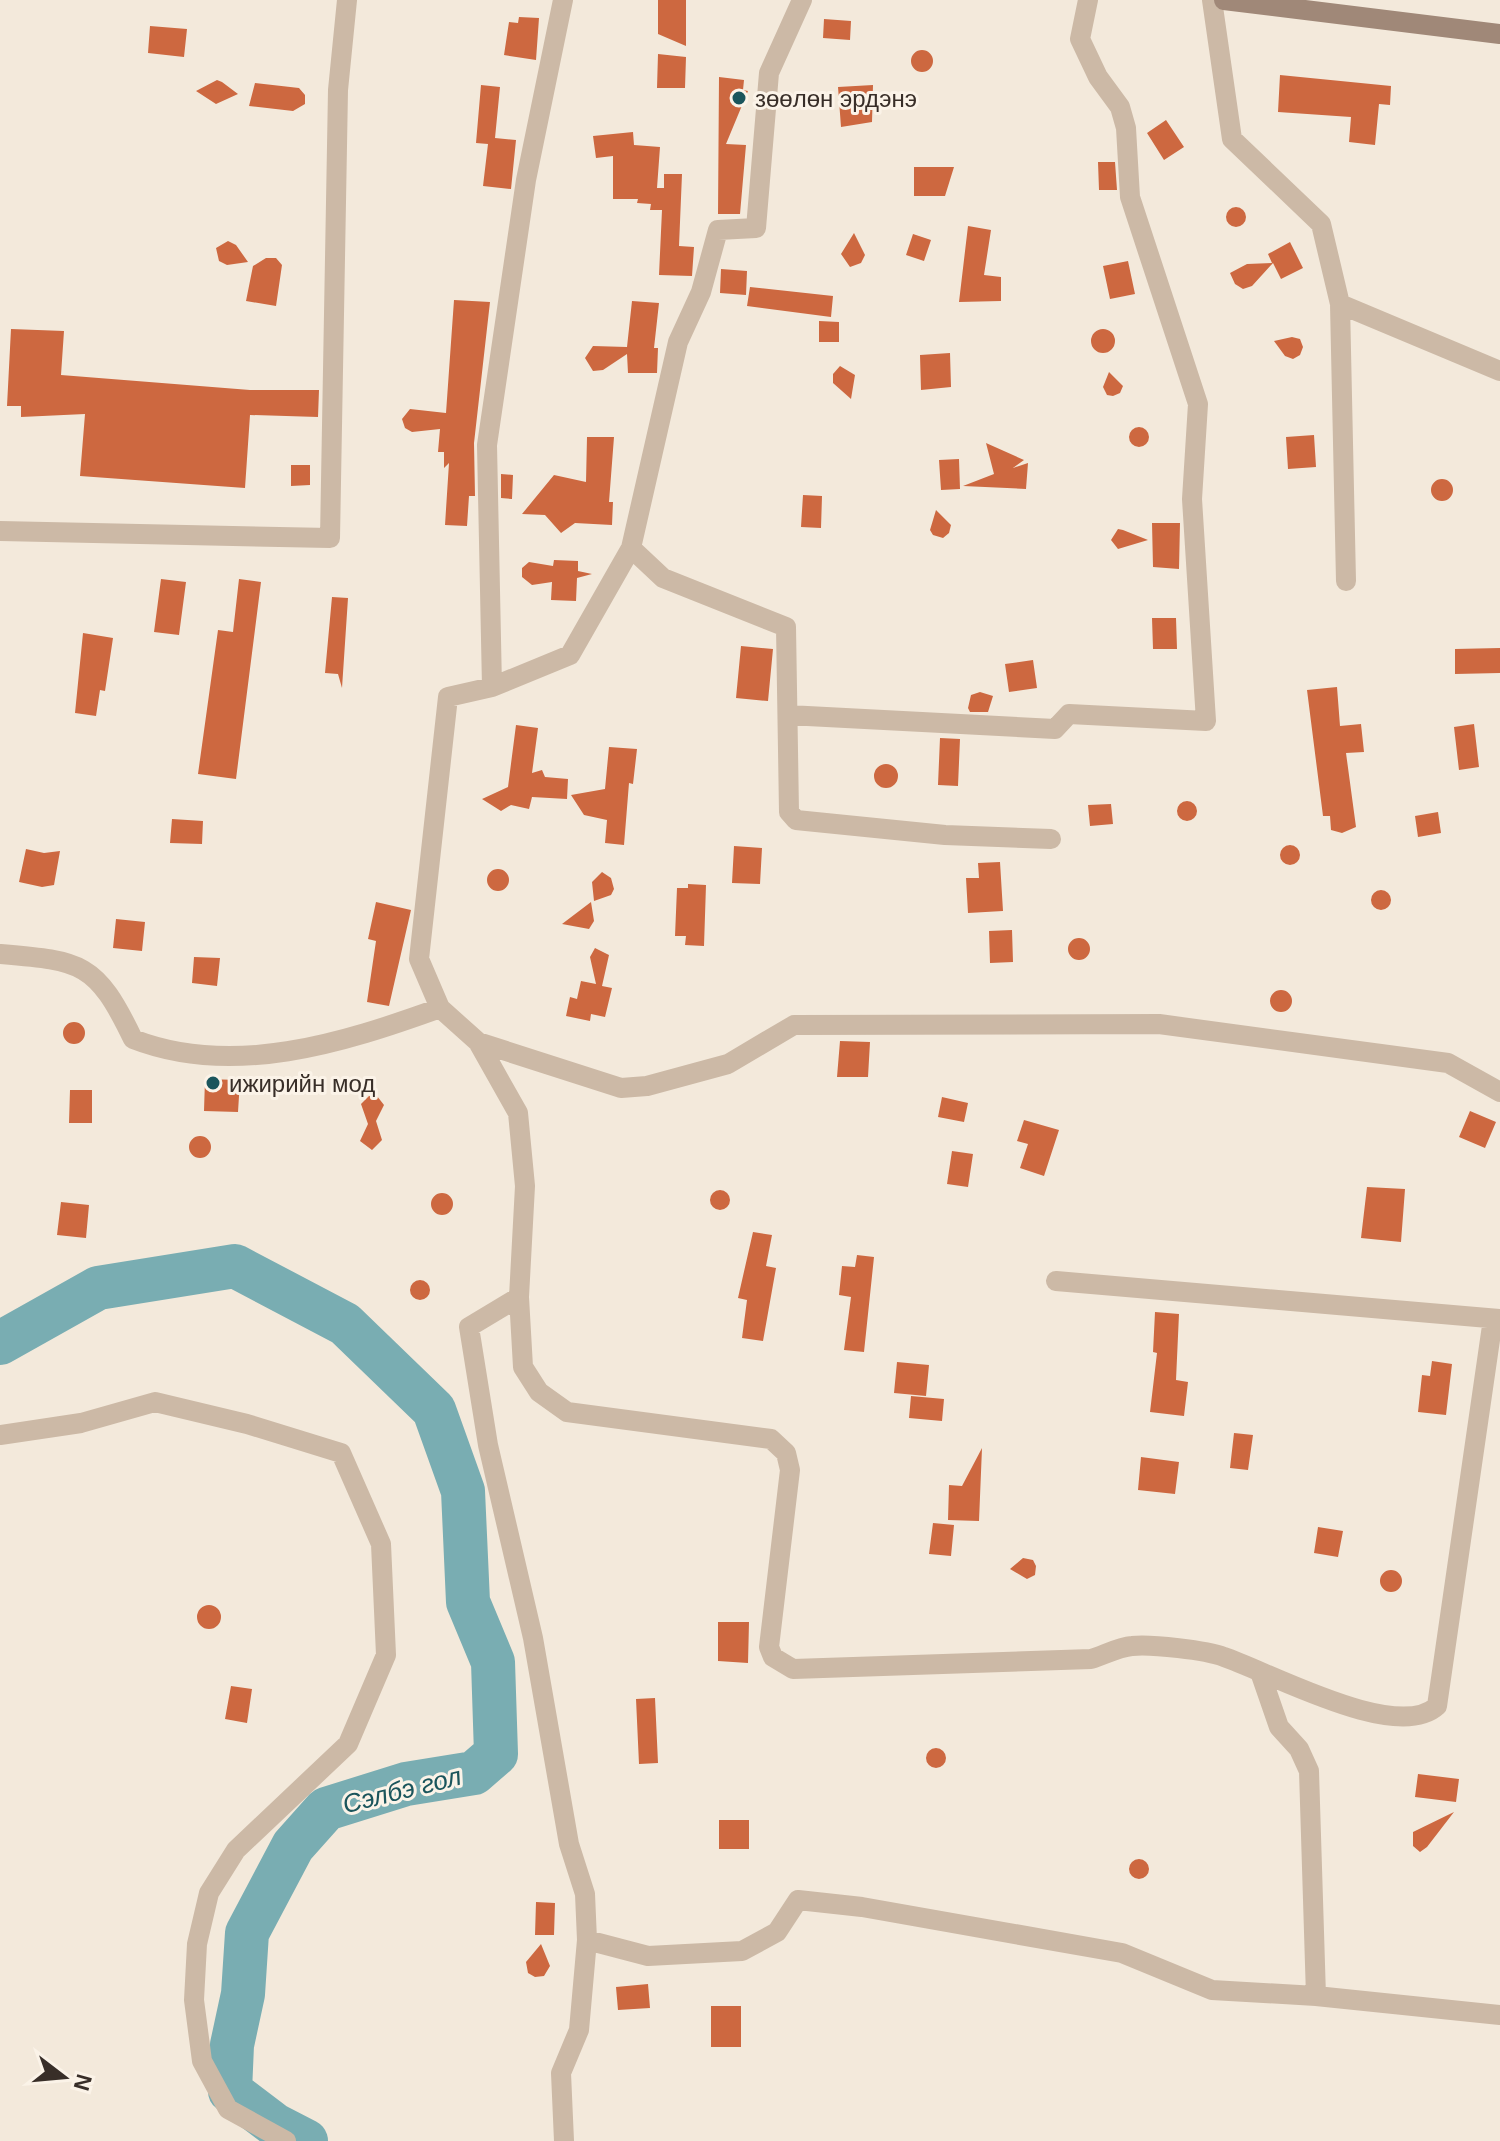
<svg xmlns="http://www.w3.org/2000/svg" width="1500" height="2141" viewBox="0 0 1500 2141" font-family="Arial,sans-serif">
<style>
.lines{fill:none;stroke-linecap:round;stroke-linejoin:round}
.river{stroke:#79adb2;stroke-width:44}
.building{fill:#cd6840}
.minor{stroke:#ccb9a6;stroke-width:20}
.secondary{stroke:#a08878;stroke-width:20}
.poi-dot{fill:#1b555c;stroke:#fbf3e8;stroke-width:3}
.labels{text-anchor:middle;dominant-baseline:central;stroke-width:6;stroke-linejoin:round;paint-order:stroke}
.poi-label{font-size:24px;fill:#382e28;stroke:#fbf3e8;text-anchor:start}
.water-label{font-size:26px;font-style:italic;fill:#1b555c;stroke:#fbf3e8}
</style>
<rect width="100%" height="100%" fill="#f3e9db"/>
<g class="lines">
<path class="river" d="M0 1343 98 1288 235 1266 345 1324 434 1410 463 1491 468 1602 493 1662 496 1754 474 1773 406 1784 326 1809 293 1846 247 1933 243 1994 232 2045 230 2091 275 2125 306 2141"/>
</g>
<path class="building" d="M658 0H686V46L658 34Z
M519 17 539 18 536 60 504 55 509 22 518 23Z
M824 19 851 21 850 40 823 38Z
M150 26 187 29 184 57 148 53Z
M911 61a11 11 0 1 1 22 0a11 11 0 1 1-22 0Z
M658 54 686 57 685 88H657Z
M1280 75 1391 86 1390 105 1379 104 1375 145 1349 142 1351 117 1278 112Z
M719 77 744 80 743 90 748 91 726 144 746 145 740 214H718Z
M217 80 222 82 238 94 216 104 196 91Z
M255 83 299 88 305 95V104L293 111 249 106Z
M481 85 500 87 495 138 516 140 511 189 483 186 488 144 476 143Z
M873 85 872 122 841 127 838 87Z
M1166 120 1184 147 1164 160 1147 133Z
M633 132 634 145 660 147 657 188H664V174H682L679 246 694 247 692 276 659 275 662 210H650L651 204 637 203 638 199H613V156L596 158 593 136Z
M1098 162H1115L1117 190H1099Z
M914 167H954L945 196H914Z
M1226 217a10 10 0 1 1 20 0a10 10 0 1 1-20 0Z
M968 226 991 230 984 275 1001 277V301L959 302Z
M854 233 865 255 861 263 850 267 841 254Z
M913 234 931 240 924 261 906 255Z
M228 241 236 245 248 262 227 265 219 261 216 248Z
M1290 242 1303 268 1281 279 1273 263 1252 286 1243 289 1235 284 1230 273 1247 264 1272 263 1268 254Z
M266 258H276L282 265 276 306 246 301 253 266Z
M1128 261 1135 294 1110 299 1103 266Z
M721 269 747 271 746 295 720 293Z
M750 287 833 296 831 317 747 306Z
M454 300 490 302 474 443 475 496H469L467 526 445 525 449 463 444 468V452H438L440 429 412 432 405 428 402 419 410 409 446 413Z
M632 301 659 303 654 348H658L657 373H628L627 354 603 370 593 371 585 358 593 346 627 347Z
M819 321 839 322V342H819Z
M11 329 64 331 61 375 250 390H319L318 417 250 415 245 488 80 476 85 414 21 417V406H7Z
M1091 341a12 12 0 1 1 24 0a12 12 0 1 1-24 0Z
M1292 337 1300 339 1303 347 1300 355 1293 359 1285 356 1274 341Z
M950 353 951 387 921 390 920 355Z
M840 366 855 375 851 399 833 383V374Z
M1109 372 1123 386 1120 393 1113 396 1107 395 1103 387Z
M1129 437a10 10 0 1 1 20 0a10 10 0 1 1-20 0Z
M1314 435 1316 467 1288 469 1286 437Z
M587 437H614L609 502H613L612 525 575 523 561 533 545 515 522 514 554 475 586 482Z
M986 443 1024 460 1013 468 1028 463 1026 489 963 486 994 474Z
M959 459 960 489 941 490 939 460Z
M291 465H310V485L291 486Z
M501 474 513 475 512 499 501 498Z
M1431 490a11 11 0 1 1 22 0a11 11 0 1 1-22 0Z
M803 495 822 496 821 528 801 527Z
M936 510 951 525 949 533 943 538 933 535 930 530Z
M1152 523H1180L1179 569 1153 567Z
M1118 529 1123 530 1148 540 1118 549 1111 540Z
M554 560 578 561V571L592 574 577 578 576 601 551 600 552 582 532 585 522 577V568L529 562 553 566Z
M161 579 186 582 179 635 154 632Z
M239 579 261 582 236 779 198 774 218 630 233 632Z
M332 597 348 598 342 688 338 674 325 673Z
M1152 618H1176L1177 649H1153Z
M83 633 113 638 105 691 100 690 96 716 75 713Z
M741 646 773 649 768 701 736 698Z
M1500 648V673L1455 674V649Z
M1033 660 1037 688 1009 692 1005 664Z
M1337 687 1340 726 1361 724 1364 752 1346 753 1356 827 1342 833 1331 830 1330 816H1323L1307 690Z
M980 692 993 696 988 712H970L968 708 971 695Z
M1474 724 1479 767 1459 770 1454 727Z
M516 725 538 728 532 773 542 770 545 777 568 779 567 799 532 797 529 809 511 805 501 811 482 799 508 787Z
M940 738 960 739 958 786 938 785Z
M609 747 637 749 633 784 629 783 624 845 605 843 607 820 584 815 571 795 605 789Z
M874 776a12 12 0 1 1 24 0a12 12 0 1 1-24 0Z
M1177 811a10 10 0 1 1 20 0a10 10 0 1 1-20 0Z
M1111 804 1113 824 1090 826 1088 805Z
M1438 812 1441 833 1418 837 1415 816Z
M172 819 203 821 202 844 170 843Z
M1280 855a10 10 0 1 1 20 0a10 10 0 1 1-20 0Z
M734 846 762 848 760 884 732 883Z
M26 849 44 853 60 851 54 885 42 887 19 882Z
M1000 862 1003 911 968 913 966 878H979L978 863Z
M487 880a11 11 0 1 1 22 0a11 11 0 1 1-22 0Z
M602 872 611 878 614 889 611 895 594 901 592 882Z
M688 884 706 885 704 946 685 945 686 936H675L677 888H688Z
M1371 900a10 10 0 1 1 20 0a10 10 0 1 1-20 0Z
M376 902 411 910 389 1006 367 1002 376 941 368 939Z
M591 902 594 921 589 929 562 924Z
M116 919 145 922 142 951 113 948Z
M1012 930 1013 962 990 963 989 931Z
M1068 949a11 11 0 1 1 22 0a11 11 0 1 1-22 0Z
M595 948 609 955 602 986 612 988 605 1017 591 1014 590 1021 566 1016 570 997 577 999 581 981 596 984 590 957Z
M194 957 220 958 217 986 192 983Z
M1270 1001a11 11 0 1 1 22 0a11 11 0 1 1-22 0Z
M63 1033a11 11 0 1 1 22 0a11 11 0 1 1-22 0Z
M840 1041 870 1042 868 1077H837Z
M205 1079 240 1080 238 1112 204 1111Z
M70 1090H92V1123H69Z
M369 1096H377L384 1105 376 1121 382 1140 372 1150 360 1141 368 1124 361 1104Z
M942 1097 968 1103 964 1122 938 1117Z
M1470 1111 1496 1122 1485 1148 1459 1137Z
M1024 1120 1059 1130 1044 1176 1020 1168 1028 1144 1017 1141Z
M189 1147a11 11 0 1 1 22 0a11 11 0 1 1-22 0Z
M952 1151 973 1154 968 1187 947 1184Z
M1367 1187 1405 1189 1401 1242 1361 1238Z
M710 1200a10 10 0 1 1 20 0a10 10 0 1 1-20 0Z
M431 1204a11 11 0 1 1 22 0a11 11 0 1 1-22 0Z
M61 1202 89 1205 86 1238 57 1235Z
M753 1232 772 1235 766 1266 776 1268 763 1341 742 1338 747 1300 738 1298Z
M857 1255 874 1257 864 1352 844 1350 851 1297 839 1295 842 1266 855 1267Z
M410 1290a10 10 0 1 1 20 0a10 10 0 1 1-20 0Z
M1155 1312 1179 1314 1176 1380 1188 1382 1184 1416 1150 1412 1157 1353 1153 1352Z
M1432 1361 1452 1364 1446 1415 1418 1412 1422 1375 1430 1376Z
M897 1362 929 1365 926 1396 894 1393Z
M911 1396 944 1399 942 1421 909 1418Z
M1234 1433 1253 1435 1248 1470 1230 1468Z
M982 1448 979 1521 948 1520 949 1485 962 1486Z
M1141 1457 1179 1462 1175 1494 1138 1490Z
M933 1523 954 1525 951 1556 929 1554Z
M1318 1527 1343 1531 1338 1557 1314 1553Z
M1023 1558 1033 1560 1036 1566 1035 1575 1027 1579 1010 1569Z
M1380 1581a11 11 0 1 1 22 0a11 11 0 1 1-22 0Z
M197 1617a12 12 0 1 1 24 0a12 12 0 1 1-24 0Z
M718 1622H749L748 1663 718 1661Z
M231 1686 252 1689 247 1723 225 1719Z
M655 1698 658 1763 639 1764 636 1699Z
M926 1758a10 10 0 1 1 20 0a10 10 0 1 1-20 0Z
M1418 1774 1459 1779 1456 1802 1415 1797Z
M1454 1812 1427 1847 1420 1852 1413 1846V1832Z
M719 1820H749V1849H719Z
M1129 1869a10 10 0 1 1 20 0a10 10 0 1 1-20 0Z
M536 1902 555 1903 554 1935H535Z
M541 1944 550 1966 544 1976 535 1977 528 1973 526 1962Z
M648 1984 650 2008 618 2010 616 1987Z
M711 2006H741V2047H711Z"/>
<g class="lines">
<path class="minor" d="M1212 0 1232 139 1321 224 1340 304 1346 581
M1340 304 1500 371
M0 531 330 538 338 90 347 0
M631 548 663 578 786 627 789 812 796 820 945 835 1051 839
M492 687 487 445 526 180 563 0
M788 715 1055 729 1069 714 1206 721 1192 499 1198 404 1130 197 1126 128 1120 107 1098 77 1080 39 1088 0
M0 954C82 961 96 962 133 1039 233 1078 343 1043 440 1008L419 959 448 697 492 687 570 655 631 548 678 342 701 292 718 230 756 228 769 73 802 0
M440 1008 478 1042 518 1113 525 1186 519 1297 523 1367 539 1392 567 1412 771 1439 786 1453 790 1470 769 1647 773 1657 793 1669 1091 1659C1104 1655 1119 1647 1132 1646 1151 1644 1206 1650 1224 1657 1269 1672 1397 1743 1437 1706L1493 1319
M478 1042 621 1088 647 1086 728 1064 794 1025 1159 1024 1448 1063 1500 1092
M1056 1281 1500 1319
M519 1297 469 1327 488 1445 533 1638 569 1844 585 1894 587 1940 579 2030 561 2073 564 2141
M0 1435 81 1423 155 1402 247 1424 341 1453 381 1544 386 1655 348 1744 236 1850 209 1893 197 1944 194 2000 202 2061 228 2109 286 2141
M1261 1675 1279 1727 1299 1749 1309 1771 1316 1996
M587 1940 648 1956 742 1951 777 1932 798 1900 862 1907 1122 1953 1212 1990 1316 1996 1500 2015"/>
<path class="secondary" d="M1224 0 1500 34"/>
</g>
<g class="poi-dot">
<circle cx="739" cy="98" r="8"/>
<circle cx="213" cy="1083" r="8"/>
</g>
<g class="labels">
<g class="poi-label">
<text x="755" y="98">зөөлөн эрдэнэ</text>
<text x="229" y="1083">ижирийн мод</text>
</g>
<g class="water-label">
<text transform="translate(402 1790) rotate(-14)">Сэлбэ гол</text>
</g>
</g>
<g transform="translate(64 2077) rotate(106)" stroke="#fbf3e8" stroke-width="6" paint-order="stroke">
<path d="M0-6L14 30L0 20L-14 30Z" fill="#382e28"/>
<text y="-12" font-size="22" font-weight="bold" text-anchor="middle" fill="#382e28">N</text>
</g>
</svg>
